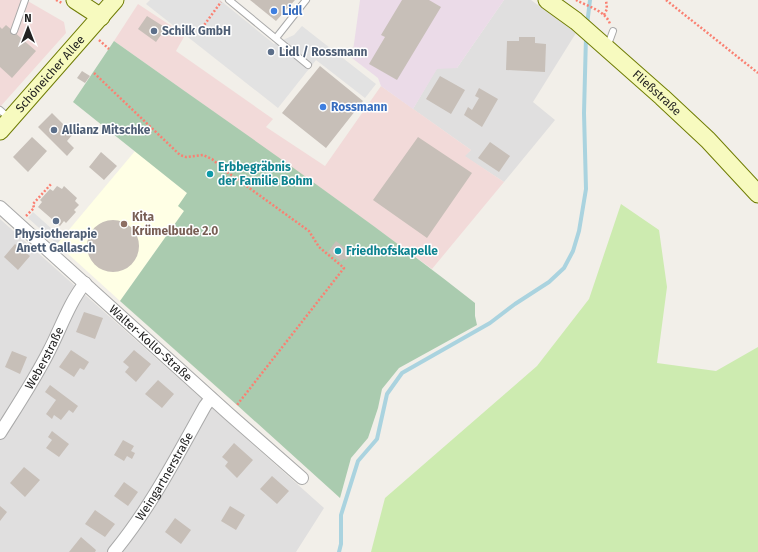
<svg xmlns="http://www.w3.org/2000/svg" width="758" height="552" viewBox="0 0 758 552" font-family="'Fira Sans',sans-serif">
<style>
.residential{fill:#e0dfdf}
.commercial{fill:#f2dad9}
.industrial{fill:#ebdbe8}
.education{fill:#ffffe5}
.grass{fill:#cdebb0}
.cemetery{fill:#aacbaf}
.parking{fill:#e2e2e2}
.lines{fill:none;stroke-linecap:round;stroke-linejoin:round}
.stream{stroke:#aad3df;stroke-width:4}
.building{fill:#c7bfb8}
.lane-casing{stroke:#a9a9a9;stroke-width:8}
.street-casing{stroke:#a9a9a9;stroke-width:14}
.secondary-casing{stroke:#707d05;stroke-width:19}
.path{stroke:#fa8072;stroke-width:2.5;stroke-dasharray:2 2;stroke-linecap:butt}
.lane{stroke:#fff;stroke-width:6}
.street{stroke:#fff;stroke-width:12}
.secondary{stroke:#f7fabf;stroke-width:17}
.shop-dot{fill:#3f7fe0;stroke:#fff;stroke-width:1.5}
.service-dot{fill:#5c6f8a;stroke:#fff;stroke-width:1.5}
.culture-dot{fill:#0f9aa8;stroke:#fff;stroke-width:1.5}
.education-dot{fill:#8d6e63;stroke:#fff;stroke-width:1.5}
.labels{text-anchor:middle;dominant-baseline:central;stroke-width:3;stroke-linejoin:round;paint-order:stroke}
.shop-label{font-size:12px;font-weight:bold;fill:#366cbe;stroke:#fff;text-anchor:start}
.service-label{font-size:12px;font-weight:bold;fill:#4e5e75;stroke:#fff;text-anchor:start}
.street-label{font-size:12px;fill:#222;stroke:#fff}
.culture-label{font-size:12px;font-weight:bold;fill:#0d838f;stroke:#fff;text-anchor:start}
.education-label{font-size:12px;font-weight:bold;fill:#785e54;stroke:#fff;text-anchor:start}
</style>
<rect width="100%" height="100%" fill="#f2efe9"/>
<path class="residential" d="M504 0H531L576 33 533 102 555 120 504 182 464 156 471 150 413 109 437 68H457Z
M0 219 324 508 296 552H0Z"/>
<path class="commercial" d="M0 0H26L64 22 66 33 0 107Z
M138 4 185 35 176 51 273 119 266 127 325 166 381 86 471 150 465 156 504 182 432 269 336 199 114 41Z"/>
<path class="industrial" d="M360 0H504L457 68 437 69 413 109 381 86 378 78 352 58Z"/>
<path class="education" d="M135 151 187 193 184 211 120 301 57 244Z"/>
<path class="grass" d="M621 204 659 230 667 287 657 363 716 371 758 347V552H371L385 498 537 366 589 299Z"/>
<path class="cemetery" d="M114 41C235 127 358 211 475 303V316L477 325 399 368 382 389 378 408 368 438 351 458 340 498 237 405 120 301 184 211 178 206 187 193 73 102Z"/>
<path class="parking" d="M150 0H220L274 44 294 35 302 26 376 84 365 98 316 60 278 108 146 4Z
M33 212 62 238 57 244 28 218Z"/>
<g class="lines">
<path class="stream" d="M587 25 590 0
M339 552 341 544V515L358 461 377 439 387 394 402 373 490 323 515 304 549 282 564 268 573 251 579 231 586 189 584 113 586 36"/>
</g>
<path class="building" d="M250 0H295L276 21Z
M402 0H429L441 7 397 80 369 64 385 37 381 35Z
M147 16 166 28 156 42 138 29Z
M6 25 36 51 12 78 0 67V27L2 29Z
M519 37H535V43L546 44 545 72 506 70 507 41H519Z
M320 66 363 101 326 148 282 113Z
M82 71 90 76 85 83 77 78Z
M440 76 465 90 451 114 426 99Z
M479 88 498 99 482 127 464 115 468 107 472 110 479 98 475 96Z
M52 113 73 134 67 141 74 148 67 156 38 127Z
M32 137 47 151 28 172 13 157Z
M418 137 472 173 427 238 373 200Z
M490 142 510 156 499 172 478 158Z
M101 152 117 166 104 180 89 167Z
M57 186 62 189 64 186 77 198 75 201 79 205 74 210 76 212 66 223 64 221 60 226 38 207 42 202 40 200 50 189 53 191Z
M87 246a26 26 0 1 1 52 0a26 26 0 1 1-52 0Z
M336 241 349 251 347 254 349 257 346 260 343 259 341 261 328 252Z
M15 244 30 256 18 270 4 257Z
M84 312 103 318 95 339 76 332Z
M71 350 89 362 84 370 80 368 74 377 59 367Z
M134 350 151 364 136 382 125 372 129 367 123 362Z
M12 351 27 357 20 374 5 367Z
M158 380 174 394 162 408 145 394Z
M50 385 78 406 73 413 69 410 61 420 54 415 52 419 46 414 56 400 45 392Z
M52 431 69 444 59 457 46 448 52 440 48 437Z
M123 440 134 446 131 451 135 453 132 459 127 456 124 461 114 455Z
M234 443 253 460 237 478 225 466 228 462 222 457Z
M24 467 40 480 25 497 10 483Z
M272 476 289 491 277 504 260 489Z
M124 482 138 492 128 506 114 496Z
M0 506 7 512 0 521Z
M230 506 245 515 236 530 221 521Z
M95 510 115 524 105 537 85 524Z
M175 518 191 530 181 544 165 532Z
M81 537 96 550 95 552H69Z"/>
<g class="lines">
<defs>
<path id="lane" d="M229 0 308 65
M14 31 25 0
M276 38 306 0
M606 46 609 42 613 31
M0 110 9 118"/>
<g id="street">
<path id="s1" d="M0 207 229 414 302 478"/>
<path id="s2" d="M0 433C17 406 35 379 49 351 61 328 69 303 85 283"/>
<path id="s3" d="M114 552C151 507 177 456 205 406L211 398"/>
</g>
<g id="secondary">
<path d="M75 0 101 17"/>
<path id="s4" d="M547 0 576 21 662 97 708 140 758 194"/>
<path id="s5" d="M0 131 115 0"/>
</g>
</defs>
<use href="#lane" class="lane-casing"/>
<use href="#street" class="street-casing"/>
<use href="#secondary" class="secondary-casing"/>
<path class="path" d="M56 0 62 3
M576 0C587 6 606 11 610 24
M666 0 758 73
M604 15 607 9 606 0
M202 28 221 2
M99 40 109 49
M94 73 180 155 186 157 203 155 212 159 227 172 309 231 319 247 344 268 237 405
M26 216 34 208 33 204 52 183"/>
<use href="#lane" class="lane"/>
<use href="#street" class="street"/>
<use href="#secondary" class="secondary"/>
</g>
<g class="shop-dot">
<circle cx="274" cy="11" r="4"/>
<circle cx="323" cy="107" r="4"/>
</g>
<g class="service-dot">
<circle cx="154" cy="31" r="4"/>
<circle cx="271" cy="52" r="4"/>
<circle cx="54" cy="130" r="4"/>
<circle cx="56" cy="221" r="4"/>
</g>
<g class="culture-dot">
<circle cx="210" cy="174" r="4"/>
<circle cx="338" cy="251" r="4"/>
</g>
<circle class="education-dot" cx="124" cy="224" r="4"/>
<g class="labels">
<g class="shop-label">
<text x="282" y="11">Lidl</text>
<text x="331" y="107">Rossmann</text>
</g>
<g class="service-label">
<text x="162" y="31">Schilk GmbH</text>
<text x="279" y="52">Lidl / Rossmann</text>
<text x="62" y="130">Allianz Mitschke</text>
<text x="56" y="234" text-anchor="middle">Physiotherapie<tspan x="56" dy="14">Anett Gallasch</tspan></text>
</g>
<g class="street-label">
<text stroke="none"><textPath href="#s5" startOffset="76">Schöneicher Allee</textPath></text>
<text stroke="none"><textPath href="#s4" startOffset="144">Fließstraße</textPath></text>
<text stroke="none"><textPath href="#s1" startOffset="203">Walter-Kollo-Straße</textPath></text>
<text stroke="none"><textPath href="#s2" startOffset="87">Weberstraße</textPath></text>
<text stroke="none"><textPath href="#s3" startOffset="91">Weingartnerstraße</textPath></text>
</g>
<g class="culture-label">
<text x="218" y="167">Erbbegräbnis<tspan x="218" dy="14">der Familie Bohm</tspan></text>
<text x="346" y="251">Friedhofskapelle</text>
</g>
<g class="education-label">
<text x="132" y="217">Kita<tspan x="132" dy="14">Krümelbude 2.0</tspan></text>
</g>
</g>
<g transform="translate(28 28)" stroke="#ffffff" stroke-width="3" paint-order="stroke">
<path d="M0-3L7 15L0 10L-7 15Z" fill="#222222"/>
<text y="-6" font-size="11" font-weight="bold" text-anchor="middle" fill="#222222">N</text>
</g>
</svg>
